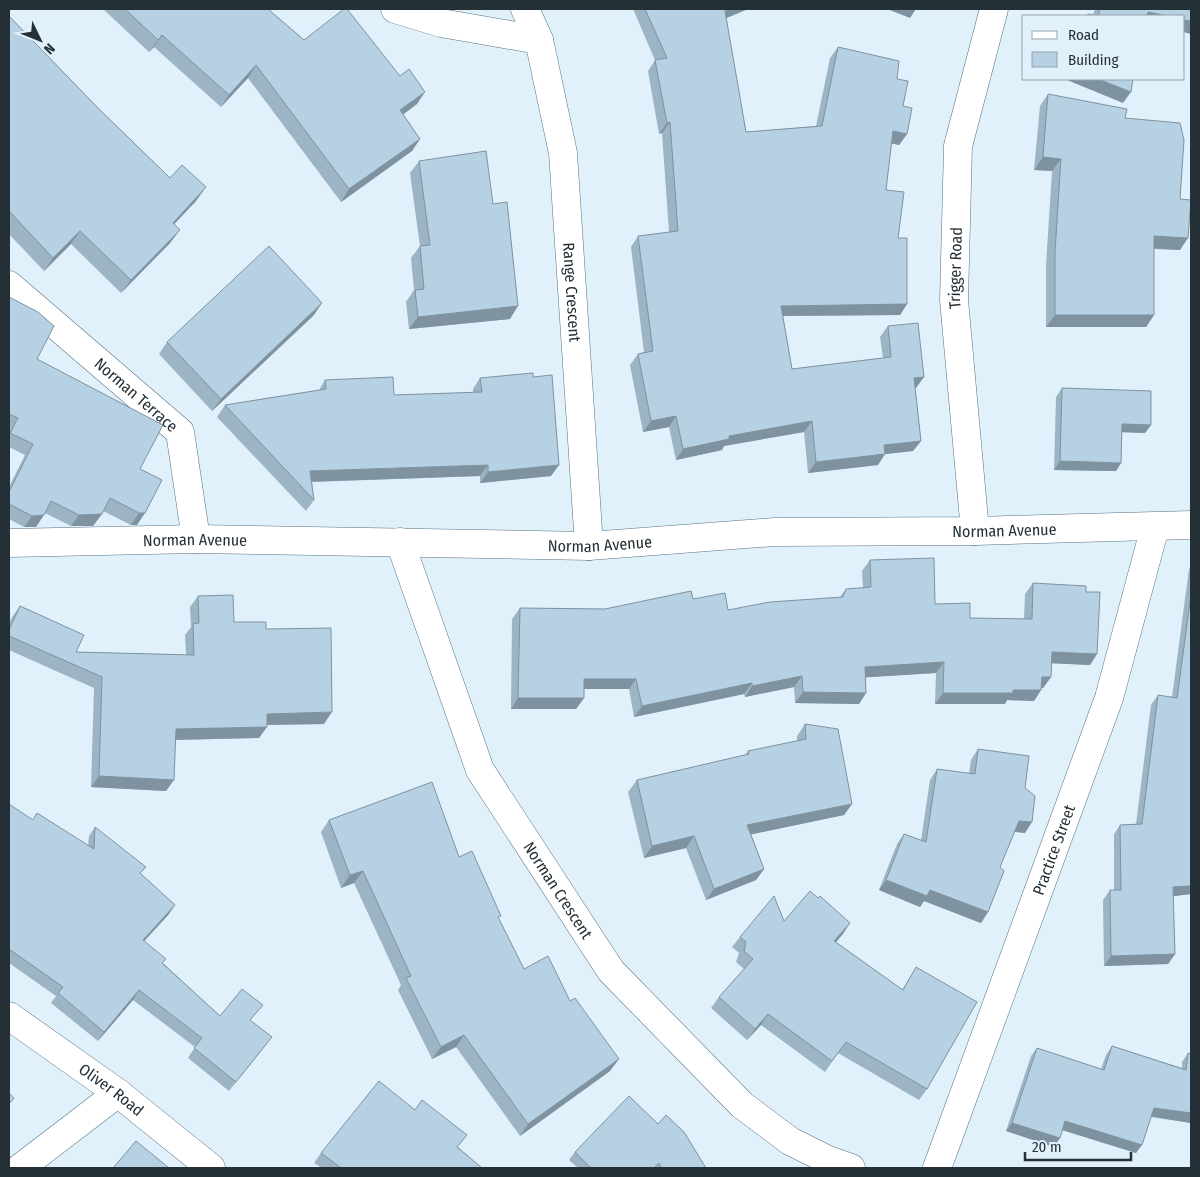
<svg xmlns="http://www.w3.org/2000/svg" width="1200" height="1177" viewBox="0 0 1200 1177" font-family="'Fira Sans Condensed',sans-serif">
<style>
.lines{fill:none;stroke-linecap:round;stroke-linejoin:round}
.minor-casing{stroke:#587181;stroke-width:29}
.minor{stroke:#fff;stroke-width:28}
.wall{fill:#9cb4c3}
.shaded-wall{fill:#7f929f}
.building{fill:#b5d1e3;stroke:#7f929f}
.labels{text-anchor:middle;dominant-baseline:central;stroke-width:4;stroke-linejoin:round;paint-order:stroke}
.street-label{font-size:16px;fill:#242f36;stroke:#e0f1fc}
</style>
<rect width="100%" height="100%" fill="#e0f1fc"/>
<g class="lines">
<defs>
<g id="minor">
<path d="M395 9 441 23 539 40"/>
<path id="s1" d="M525 9 539 40 563 153 589 546"/>
<path id="s2" d="M9 285 180 432 196 539"/>
<path id="s3" d="M975 531 954 300 958 146 994 9"/>
<path id="s4" d="M400 542 480 770 611 971 742 1105 790 1141 828 1160 851 1168"/>
<path id="s5" d="M9 543 196 539 589 546 775 532 975 531 1191 525"/>
<path id="s6" d="M9 1016 118 1093 211 1168"/>
<path d="M20 1168 118 1093"/>
<path id="s7" d="M937 1168 1109 698 1155 527"/>
</g>
</defs>
<use href="#minor" class="minor-casing"/>
<use href="#minor" class="minor"/>
</g>
<path class="wall" d="M103 9H268L304 40 417 104 403 114 420 139 412 151 341 202 248 78 221 107 154 47 149 52Z
M633 9H748L726 18 746 132 816 126 830 58 838 47 897 79 903 106 907 134 899 145 891 143 886 190 898 238 907 304 900 315 783 316 792 369 883 358 880 337 888 326 924 377 915 388 921 441 913 451 885 454 878 465 808 473 804 432 724 446 722 450 676 460 669 427 643 432 630 365 638 354 644 352 631 247 638 236 669 232 662 133 659 134 648 71 655 60Z
M1095 9H1191V34L1184 32V16H1086L1088 14 1093 15Z
M9 16 98 108 170 178 196 201 174 224 170 243 121 293 71 244 44 271 9 234Z
M1048 94 1125 118 1180 199V250L1154 249V315L1146 327H1046V265L1052 171 1034 170 1040 106Z
M419 161 493 204 510 319 409 329 406 302 414 290 411 258 420 246 410 173Z
M9 297 37 359 140 469 162 480 137 525H131L103 511 93 526H71L45 513 36 527H24L9 519V487L25 455 9 447V431L10 430 9 429Z
M314 315 212 411 159 354 167 342Z
M480 378 551 476 480 483V476L312 482 314 500 306 511 217 417 225 405 319 390 325 380 394 395 473 393V389Z
M1062 388 1151 425 1145 433 1122 432 1121 463 1116 471 1054 470 1056 397Z
M870 560 935 604 970 618 1024 619 1025 594 1033 583 1086 592 1097 654 1090 665 1052 663 1051 677 1043 688H1041V690L1034 701 1007 700 1005 704H935L936 673 866 677V693L859 704 795 703 794 687 745 697 744 694 634 717 629 689H584V698L576 709H511L512 619 520 608 605 609 693 599 728 610 840 597 846 589 863 588 862 571Z
M1191 566V894L1173 896 1175 954 1168 964 1104 966 1103 900 1110 890H1114V834L1120 825 1136 824 1151 705 1158 695 1172 697 1189 569Z
M198 596 234 622 266 629 324 724 267 725 259 738 176 740 166 791 91 787 94 688 9 650V624L12 617 20 606 76 652 186 655 185 635 191 627 190 607Z
M805 724 852 804 844 815 751 834 764 869 756 880 706 900 686 848 644 858 628 792 637 780 745 755 748 751 797 741V736Z
M978 749 1025 788V833L1014 832 1000 867 988 912 981 923 924 901 920 907 879 890 897 844 904 834 921 840 930 780 937 769 969 774 971 760Z
M9 804 33 820 88 846 89 836 95 827 141 873 169 914 144 941 163 963 220 1016 251 1021 265 1046 229 1091 188 1058 195 1047 133 1000 98 1041 51 1003 56 996 9 963Z
M329 820 459 857 499 919 524 969 570 1001 610 1071 520 1136 456 1047 432 1059 398 990 401 985 354 883 341 888 321 832Z
M784 921 843 934 836 942 902 990 916 967 927 1089 919 1100 838 1053 825 1072 761 1025 747 1040 711 1008 719 997 744 969 736 962 739 953 732 947 740 937Z
M1112 1046 1182 1068V1062L1188 1053 1191 1123 1151 1117 1136 1153 1062 1130 1054 1147 1006 1131 1031 1056 1037 1048 1101 1069 1106 1055Z
M658 1124 706 1168H578L569 1160 575 1152Z
M458 1147 482 1168H322L314 1163 321 1153Z"/>
<path class="shaded-wall" d="M730 9H748L717 22 725 11Z
M887 9H916L910 18Z
M1148 12 1168 16H1145Z
M1184 20 1191 21V34L1184 32Z
M162 35 154 47 149 52 158 40Z
M256 65 248 78 221 107 229 95Z
M1068 79H1098L1131 92 1123 103 1067 80Z
M425 92 417 104 392 123 400 110Z
M670 122 662 133 659 134 667 123Z
M893 131 907 134 899 145 885 142Z
M420 139 412 151 341 202 349 189Z
M1043 157 1061 159 1052 171 1034 170Z
M206 187 196 201 163 236 173 223Z
M180 230 170 243 121 293 131 280Z
M80 231 71 244 44 271 53 258Z
M1154 236 1188 238 1180 250 1146 248Z
M322 303 314 315 212 411 221 399Z
M907 304 900 315 774 316 781 306Z
M518 306 510 319 409 329 418 317Z
M1055 315H1154L1146 327H1046Z
M924 377 916 388 907 389 914 378Z
M676 416 669 427 643 432 651 421Z
M812 421 804 432 724 446 722 450 676 460 683 449 729 436Z
M1122 424 1151 425 1145 433 1117 432Z
M921 441 913 451 877 455 884 445Z
M885 454 878 465 808 473 816 462Z
M1060 461 1121 463 1116 471 1054 470Z
M488 465 480 476 302 482 310 471Z
M559 465 551 476 480 483 488 472Z
M139 513H145L137 525H131Z
M102 514 93 526H71L79 515Z
M44 515 36 527H24L32 516Z
M1052 652 1097 654 1090 665 1045 663Z
M944 662 936 673 857 678 865 667Z
M802 676 794 687 745 697 752 686Z
M1042 677H1051L1043 688H1034Z
M584 679H636L629 689H577Z
M752 683 744 694 634 717 642 706Z
M1013 690H1041L1034 701 1007 700 1005 704H935L943 693Z
M803 692 866 693 859 704 795 703Z
M518 698H584L576 709H511Z
M332 712 324 724 259 725 267 714Z
M267 727 259 738 169 740 176 729Z
M99 776 174 780 166 791 91 787Z
M852 804 844 815 739 837 747 825Z
M1019 821 1032 822 1025 833 1011 831Z
M694 836 686 848 644 858 652 846Z
M764 869 756 880 706 900 714 889Z
M363 871 354 883 341 888 350 875Z
M886 880 930 890 988 912 981 923 924 901 920 907 879 890Z
M1191 886V894L1167 897 1173 887Z
M175 905 169 914 137 949 143 940Z
M850 923 843 934 827 952 834 941Z
M1175 954 1168 964 1104 966 1111 956Z
M139 990 133 1000 98 1041 104 1032Z
M768 1014 761 1025 747 1040 755 1029Z
M464 1035 456 1047 432 1059 441 1047Z
M619 1059 610 1071 520 1136 528 1124Z
M1154 1108 1191 1113V1123L1148 1116Z
M1065 1121 1142 1145 1136 1153 1059 1129Z
M1012 1123 1060 1138 1054 1147 1006 1131Z"/>
<path class="building" d="M125 9H268L304 40 344 9H347L400 76 409 69 425 92 400 110 420 139 349 189 256 65 229 95 162 35 158 40Z
M645 9H730L725 11 746 132 822 126 838 47 899 61 897 79 908 81 903 106 912 108 907 134 893 131 886 190 904 192 898 238H907V304L781 306 792 369 891 357 888 326 918 323 924 377 914 378 921 441 884 445 885 454 816 462 812 421 729 436V439L683 449 676 416 651 421 638 354 653 351 638 236 678 231 670 122 667 123 655 60 667 58Z
M1100 9H1191V21L1184 20V16H1168L1148 12 1147 16H1087L1088 14 1098 16Z
M9 16 98 108 170 178 182 165 206 187 173 223 180 230 131 280 80 231 53 258 9 211Z
M1098 79H1133L1131 92Z
M1048 94 1127 109 1125 118 1180 123 1184 140 1180 199 1191 200 1188 238 1154 236V315H1055V252L1061 159 1043 157Z
M486 151 493 204 507 202 518 306 418 317 415 290 424 289 420 246 430 245 419 161Z
M269 246 322 303 221 399 167 342Z
M9 297 38 312 54 326 37 359 163 425 140 469 162 480 145 513H139L110 498 102 514 79 515 51 501 44 515 32 516 9 504V492L33 444 10 433 18 418 9 414Z
M533 373V377L552 375 559 465 488 472V465L310 471 314 500 225 405 326 389 325 380 393 377 394 395 482 392 480 378Z
M1062 388 1151 391V425L1122 424 1121 463 1060 461Z
M934 558 935 604 970 603V618L1032 619 1033 583 1086 586V592H1100L1097 654 1052 652 1051 677H1042L1041 690H1013V693H943L944 662 865 667 866 693 803 692 802 676 752 686V683L642 706 636 679H584V698H518L520 608 605 609 691 591 693 599 725 593 728 610 770 602 843 597 846 589 871 587 870 560Z
M233 595 234 622H266V629L331 628 332 712 267 714V727L176 729 174 780 99 776 102 677 9 636V630L20 606 84 635 76 652 194 655 193 624 199 623 198 596Z
M1191 595V886L1173 887 1175 954 1111 956 1110 890H1121L1120 825 1142 824 1158 695 1177 698Z
M805 724 838 729 852 804 747 825 764 869 714 889 694 836 652 846 637 780 749 754 748 751 806 739Z
M978 749 1029 756 1025 788 1035 796 1032 822 1019 821 1000 867 1004 871 988 912 930 890 927 896 886 880 904 834 926 842 937 769 975 774Z
M432 782 459 857 472 851 501 916 498 917 524 969 548 956 570 1001 575 998 619 1059 528 1124 464 1035 441 1047 406 978 411 976 363 871 350 875 329 820Z
M9 804 33 820 37 813 94 849 95 827 146 867 140 873 175 905 143 940 166 959 162 963 220 1016 242 989 263 1005 250 1020 272 1037 236 1082 194 1048 202 1038 139 990 104 1032 58 993 63 987 9 949Z
M810 891 818 898 820 896 850 923 834 941 903 990 916 967 977 1002 927 1089 846 1042 832 1061 768 1014 755 1029 719 997 753 959 744 951 746 942 740 937 774 896 784 921Z
M1112 1046 1186 1070 1188 1053 1191 1054V1113L1154 1108 1142 1145 1065 1121 1060 1138 1012 1123 1037 1048 1104 1070Z
M379 1081 415 1110 422 1100 467 1135 457 1147 482 1168H341L321 1153Z
M9 1093 14 1098 9 1104Z
M629 1096 658 1124 666 1115 684 1132 706 1168H661L659 1163 654 1168H591L575 1152Z
M136 1141 169 1168H113Z"/>
<g class="labels">
<g class="street-label">
<text stroke="none"><textPath href="#s3" startOffset="264">Trigger Road</textPath></text>
<text stroke="none"><textPath href="#s1" startOffset="289">Range Crescent</textPath></text>
<text stroke="none"><textPath href="#s2" startOffset="168">Norman Terrace</textPath></text>
<text stroke="none"><textPath href="#s5" startOffset="996">Norman Avenue</textPath></text>
<text stroke="none"><textPath href="#s5" startOffset="186">Norman Avenue</textPath></text>
<text stroke="none"><textPath href="#s5" startOffset="591">Norman Avenue</textPath></text>
<text stroke="none"><textPath href="#s7" startOffset="339">Practice Street</textPath></text>
<text stroke="none"><textPath href="#s4" startOffset="385">Norman Crescent</textPath></text>
<text stroke="none"><textPath href="#s6" startOffset="126">Oliver Road</textPath></text>
</g>
</g>
<rect width="1200" height="1177" fill="none" stroke="#242f36" stroke-width="20"/>
<rect x="1022" y="15" width="162" height="65" fill="#e0f1fc" stroke="#95a3ad"/>
<rect x="1032" y="31" width="25" height="8" fill="#ffffff" stroke="#95a3ad"/>
<text x="1068" y="40" font-size="15" fill="#242f36">Road</text>
<rect x="1032" y="52" width="25" height="15" fill="#b5d1e3" stroke="#95a3ad"/>
<text x="1068" y="65" font-size="15" fill="#242f36">Building</text>
<g transform="translate(40 40) rotate(133)" stroke="#e0f1fc" stroke-width="4" paint-order="stroke">
<path d="M0-4L9 19L0 12L-9 19Z" fill="#242f36"/>
<text y="-8" font-size="14" font-weight="bold" text-anchor="middle" fill="#242f36">N</text>
</g>
<path d="M1025 1152v8h106v-8" fill="none" stroke="#242f36" stroke-width="2.5"/>
<text x="1032" y="1152" font-size="15" fill="#242f36" stroke="#e0f1fc" stroke-width="4" paint-order="stroke">20 m</text>
</svg>
